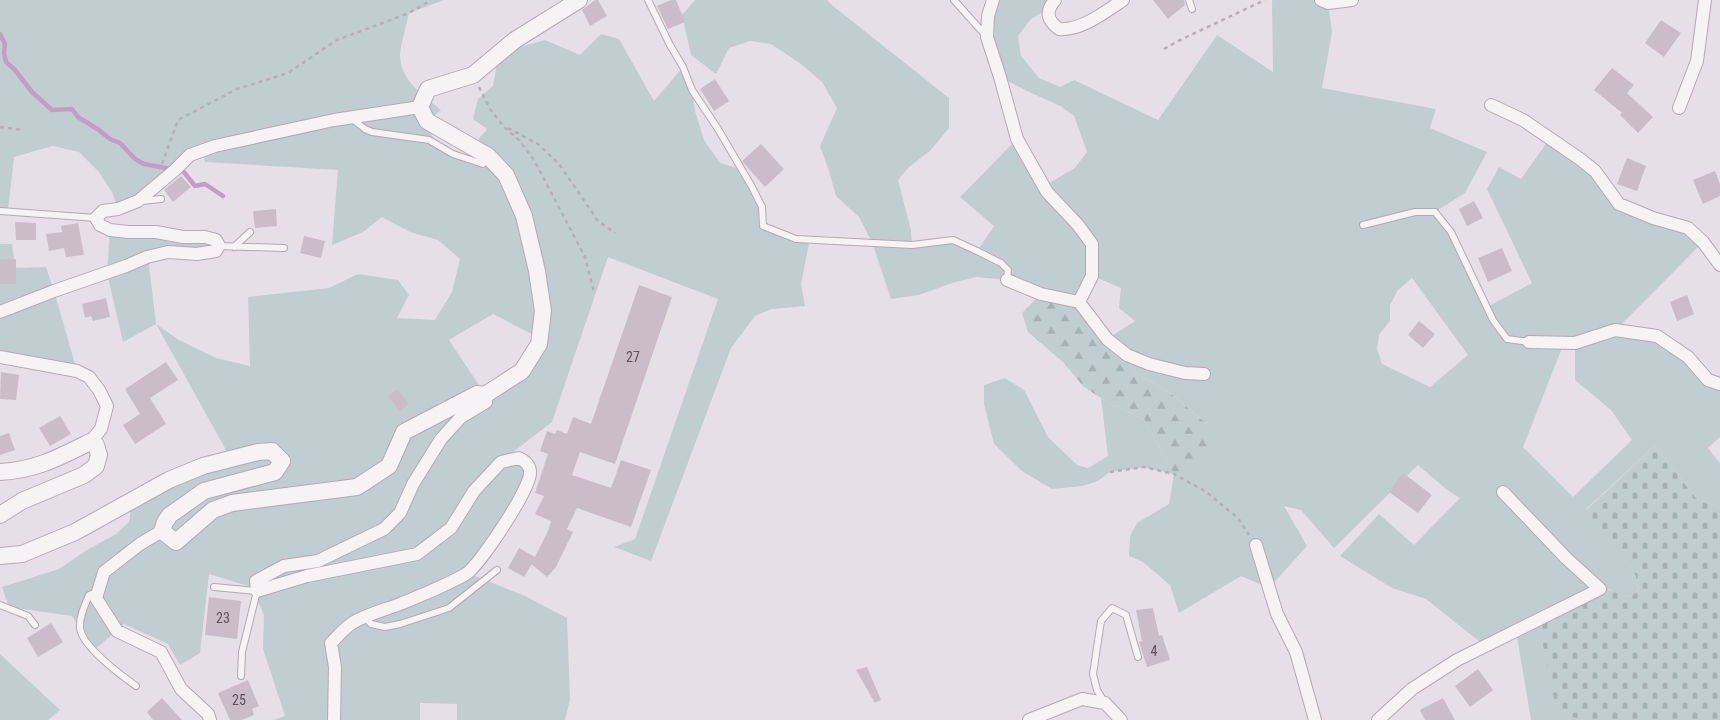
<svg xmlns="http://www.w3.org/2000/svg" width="1720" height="720" viewBox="0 0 1720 720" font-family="'Roboto Condensed',sans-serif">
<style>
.green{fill:#c1ced1;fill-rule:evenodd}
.forest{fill:url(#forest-firs)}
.cemetery{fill:url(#cemetery-stones)}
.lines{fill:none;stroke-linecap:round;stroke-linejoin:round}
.stream{stroke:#c49cc5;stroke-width:4.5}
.building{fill:#cabdc9}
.service-casing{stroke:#b4a8b4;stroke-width:8}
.minor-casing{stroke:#b4a8b4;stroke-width:14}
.tertiary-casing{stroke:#b4a8b4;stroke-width:18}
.path{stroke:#b7aeb7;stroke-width:2.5;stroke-dasharray:4 4;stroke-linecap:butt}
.service{stroke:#f6f2f6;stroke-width:6}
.minor{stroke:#f6f2f6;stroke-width:12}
.tertiary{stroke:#f6f2f6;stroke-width:16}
.labels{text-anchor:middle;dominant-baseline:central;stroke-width:4.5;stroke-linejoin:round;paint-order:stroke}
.number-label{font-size:14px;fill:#614e5f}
</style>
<defs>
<pattern id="forest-firs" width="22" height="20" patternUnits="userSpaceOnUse" patternTransform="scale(1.25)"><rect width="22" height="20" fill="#c1ced1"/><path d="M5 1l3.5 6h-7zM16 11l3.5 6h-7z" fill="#a7b1b4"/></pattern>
<pattern id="cemetery-stones" width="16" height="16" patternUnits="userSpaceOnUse" patternTransform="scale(1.25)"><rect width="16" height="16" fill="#c1ced1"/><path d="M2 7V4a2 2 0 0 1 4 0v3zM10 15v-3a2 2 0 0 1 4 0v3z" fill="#a7b1b4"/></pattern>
</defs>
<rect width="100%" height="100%" fill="#e7dfe7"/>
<path class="green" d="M0 0H444L409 13C407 23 400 47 400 56 401 81 423 95 441 110L433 117 420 108 431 134 437 143 466 159 477 141 487 129 473 119 478 99 493 86 499 53 545 40 580 55 601 34 619 39 654 101 683 67 692 90 695 111 704 140 720 163 741 169 762 207 764 226 785 235 810 239 801 284 805 306 772 309 755 316 731 348 651 561 614 547 635 539 718 299 608 257 552 422 503 460 509 459 530 472 468 573 525 596 567 618 570 699 565 720H457V704L420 703V720H274L285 716 263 649 264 615 257 599 248 586 209 574 200 653 180 665 168 644 124 624 93 651 72 616 9 607 2 587 59 569 87 550 116 534 129 522 132 499 231 459 156 324 123 342 107 273 110 230 156 232 219 246 148 257 156 324 179 340 216 358 250 366 248 297 329 288 358 274 398 280 409 295 397 318 435 320 452 292 460 259 438 240 410 232 382 217 363 232 332 245 338 170 205 162 202 151 118 209 112 192 98 171 79 152 53 146 14 157 8 211H0ZM493 314 539 338 518 375 485 394 449 340Z
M695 0H827L833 6 949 98V128L930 151 909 167 898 180 911 230 912 245 953 240 977 251 994 226 960 197 1017 139 1047 192 1051 182 1075 168 1087 152 1074 116 1060 106 1027 91 1000 77 988 51V0H1049L1043 12 1031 19 1018 36 1021 56 1039 78 1060 87 1074 80 1158 120 1217 35 1273 72 1272 0H1321L1328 3 1332 32 1322 88 1436 109 1430 128 1487 152 1465 193 1435 212 1451 232 1487 307 1532 283 1487 189 1499 167 1521 179 1550 138 1580 159 1619 204 1703 242 1616 330 1657 336 1720 384V437L1708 448 1720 463V508L1696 498 1655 446 1586 509 1635 574 1639 590 1629 597 1617 594 1609 589 1557 712 1583 720H1531L1516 631 1485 646 1426 599 1392 588 1340 556 1379 514 1414 545 1460 498 1446 489 1418 465 1334 548 1301 510 1284 506 1307 546 1269 588 1241 576 1179 613 1170 585 1143 562 1129 556 1130 536 1137 523 1169 504 1174 474 1144 467 1110 472 1098 481 1082 486 1052 489 1022 471 994 444 984 404V385L1005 378 1024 390 1048 437 1077 465 1088 468 1108 456 1101 398 1111 405 1144 419 1174 474 1207 424 1169 392 1135 372 1127 355 1107 339 1135 321 1119 308 1121 288 1093 276 1079 302 1007 280 976 277 952 283 919 295 891 299 872 242 859 217 836 196 829 171 820 146 837 108 822 82 801 64 771 44 750 41 729 48 716 74 691 55 682 15ZM1412 278 1468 355 1430 387 1382 364 1377 349 1379 335 1390 321V305L1398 290ZM1564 343H1575V380L1611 410 1632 440 1573 497 1523 447Z
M0 244H12L15 268 46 267 54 291 77 371 0 357Z
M0 654 60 710 48 720H0Z"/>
<path class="forest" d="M1041 294 1079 302 1127 355 1135 372 1169 392 1207 424 1215 444 1202 460 1174 474 1144 419 1111 405 1083 386 1064 363 1028 332 1022 313Z"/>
<path class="cemetery" d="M1655 446 1696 498 1720 508V720H1583L1557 713 1538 620 1600 589C1612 589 1617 594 1629 597L1639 590 1635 574 1586 510Z"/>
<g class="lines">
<path class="stream" d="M0 34 5 44 4 53 6 62 15 70 32 92 52 110 72 109 78 117 99 130 110 139 120 143 135 159 144 164 171 169
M179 170 183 171 195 186 205 184 223 196"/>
</g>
<path class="building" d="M595 0H598L607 16 590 26 582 10Z
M671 0H676L685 22 668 29 657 6Z
M1153 0H1184L1185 5 1168 19Z
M1661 20 1681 33 1664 57 1645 43Z
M1612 68 1634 85 1627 93 1653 117 1638 133 1620 115 1622 113 1594 90Z
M715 79 729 101 714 111 700 89Z
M761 144 784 169 765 187 742 161Z
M1627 158 1646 166 1637 191 1617 184Z
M1715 171 1720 184V196L1703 204 1693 180Z
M181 176 191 187 173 202 164 190Z
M1474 201 1483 218 1467 226 1459 209Z
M276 209 277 226 255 228 253 211Z
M15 222 36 223V240H16Z
M78 223 84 255 66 257 64 248 49 251 46 234 62 232 61 226Z
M304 236 325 241 321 258 300 253Z
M1502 248 1512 271 1488 282 1478 258Z
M0 259H16V284H0Z
M639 285 672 297 615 464 580 452 572 475 611 488 621 460 651 470 631 527 577 508 567 529 573 532 556 567 547 577 531 564 533 562 524 577 508 568 519 548 535 557 548 531 551 521 535 514 544 496 535 493 548 454 540 451 547 431 555 434 557 430 567 434 573 417 591 424Z
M1687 295 1694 314 1677 321 1670 302Z
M106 298 110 317 93 321 91 316 85 318 82 304Z
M1419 321 1435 334 1423 348 1408 335Z
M166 362 178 380 150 398 166 424 135 444 123 425 140 414 125 389Z
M1 372 19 375 16 400 0 399Z
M397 389 409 404 400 412 388 396Z
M60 416 71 434 50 446 39 428Z
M9 433 15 450 0 455V436Z
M1403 473 1432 495 1418 513 1389 492Z
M209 597 241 601 237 639 205 635Z
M1153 608 1159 636 1162 635 1170 660 1147 667 1139 642 1142 641 1136 610Z
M51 623 63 642 38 657 27 638Z
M867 667 881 700 875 703 856 670Z
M1478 669 1493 690 1470 707 1455 686Z
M248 680 259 706 252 709 254 715 242 720H230L218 693Z
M162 698 182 720H153L147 712Z
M1443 698 1455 720H1425L1420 710Z"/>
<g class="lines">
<defs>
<path id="service" d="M648 0 670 45 683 67 692 90 718 129 752 187 762 207 763 226 796 239 912 245 953 240 977 251 1001 263 1008 270 1007 280
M954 0 986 36
M1189 0 1192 9
M351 118 365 129 372 132 429 140 453 154 483 164
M142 201 161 199
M0 211 96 218
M1363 225 1415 212H1435L1451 232 1493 320 1507 339 1529 342
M219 246 284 248
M234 247 250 232
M214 587 257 591 242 652 241 676
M97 592 89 595C85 605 79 617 80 628 82 647 121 675 136 686
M0 605 28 616 35 625
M364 616 371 624 385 627 400 624 449 608 497 570
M1105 703 1097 690 1093 674 1101 621 1112 608 1126 615 1138 657"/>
<path id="minor" d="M993 0 988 16 987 37 1000 77 1017 139 1047 192 1078 225 1092 244V276L1079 302
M1055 0C1045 12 1047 20 1059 29 1081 31 1105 12 1123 0
M1321 0 1328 3 1352 0
M1491 105 1523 120 1580 159 1595 171 1619 204 1653 218 1688 228 1703 242 1720 265
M1679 108 1697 61 1705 0
M1007 280 1041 294 1079 302 1107 339 1127 355 1149 364 1185 373 1204 374
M0 312 54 291 126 266 147 257 168 252 197 254 216 251 219 246 216 240 205 237H183L156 232H128L110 230 100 225 96 218 103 211 118 209 138 201 175 170 190 155 215 146 334 120 420 107
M1529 342 1575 343 1615 330 1657 336 1688 357 1708 380 1720 384
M0 357 77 371 89 377 99 390 107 406 101 429 90 442
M162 531 140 544 104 572 96 598 117 631 161 652 181 689 208 714 210 720
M1256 545 1277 614 1296 652 1315 720
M334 720 335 667 331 643C338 636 345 627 354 622 368 614 384 610 400 604 422 595 445 586 466 574 479 566 532 487 530 472 530 465 525 461 519 458L501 462 474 491 451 528 417 554 307 576 257 591 256 581 284 566 318 561 384 529 400 513 413 484 441 439 461 417 486 402 485 395
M1029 720 1082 699 1105 703 1121 720
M1378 720 1412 689 1457 660 1600 589 1566 558 1503 492"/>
<path id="tertiary" d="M0 472C36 470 58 458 90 442L96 445 99 455 96 466 84 475 22 501 0 515
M0 556 22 554 75 532 169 480 203 466 258 452 272 451 282 461 275 472 204 491 170 515 165 522 162 531 176 542 213 510 232 503 357 487 389 466 404 432 477 394 485 395 522 371 539 344 543 311 537 271 524 216 506 175 488 156 427 121 420 107 428 89 473 75 515 40 579 0"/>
</defs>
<use href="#service" class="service-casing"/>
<use href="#minor" class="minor-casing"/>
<use href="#tertiary" class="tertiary-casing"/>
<path class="path" d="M1164 49 1178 41 1265 0
M479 87 490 109 504 127 519 140 534 160 585 257 594 292
M0 127 23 130
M508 128 538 144 559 164 598 221 615 233
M162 164 178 120 237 89 288 73 337 40 409 13 431 0
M1110 472 1144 467 1174 474 1205 491 1238 518 1249 535"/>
<use href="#service" class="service"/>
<use href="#minor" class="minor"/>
<use href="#tertiary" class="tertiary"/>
</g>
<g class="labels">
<g class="number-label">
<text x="633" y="357">27</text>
<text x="223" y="618">23</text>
<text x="1154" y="651">4</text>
<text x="239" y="700">25</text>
</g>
</g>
</svg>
